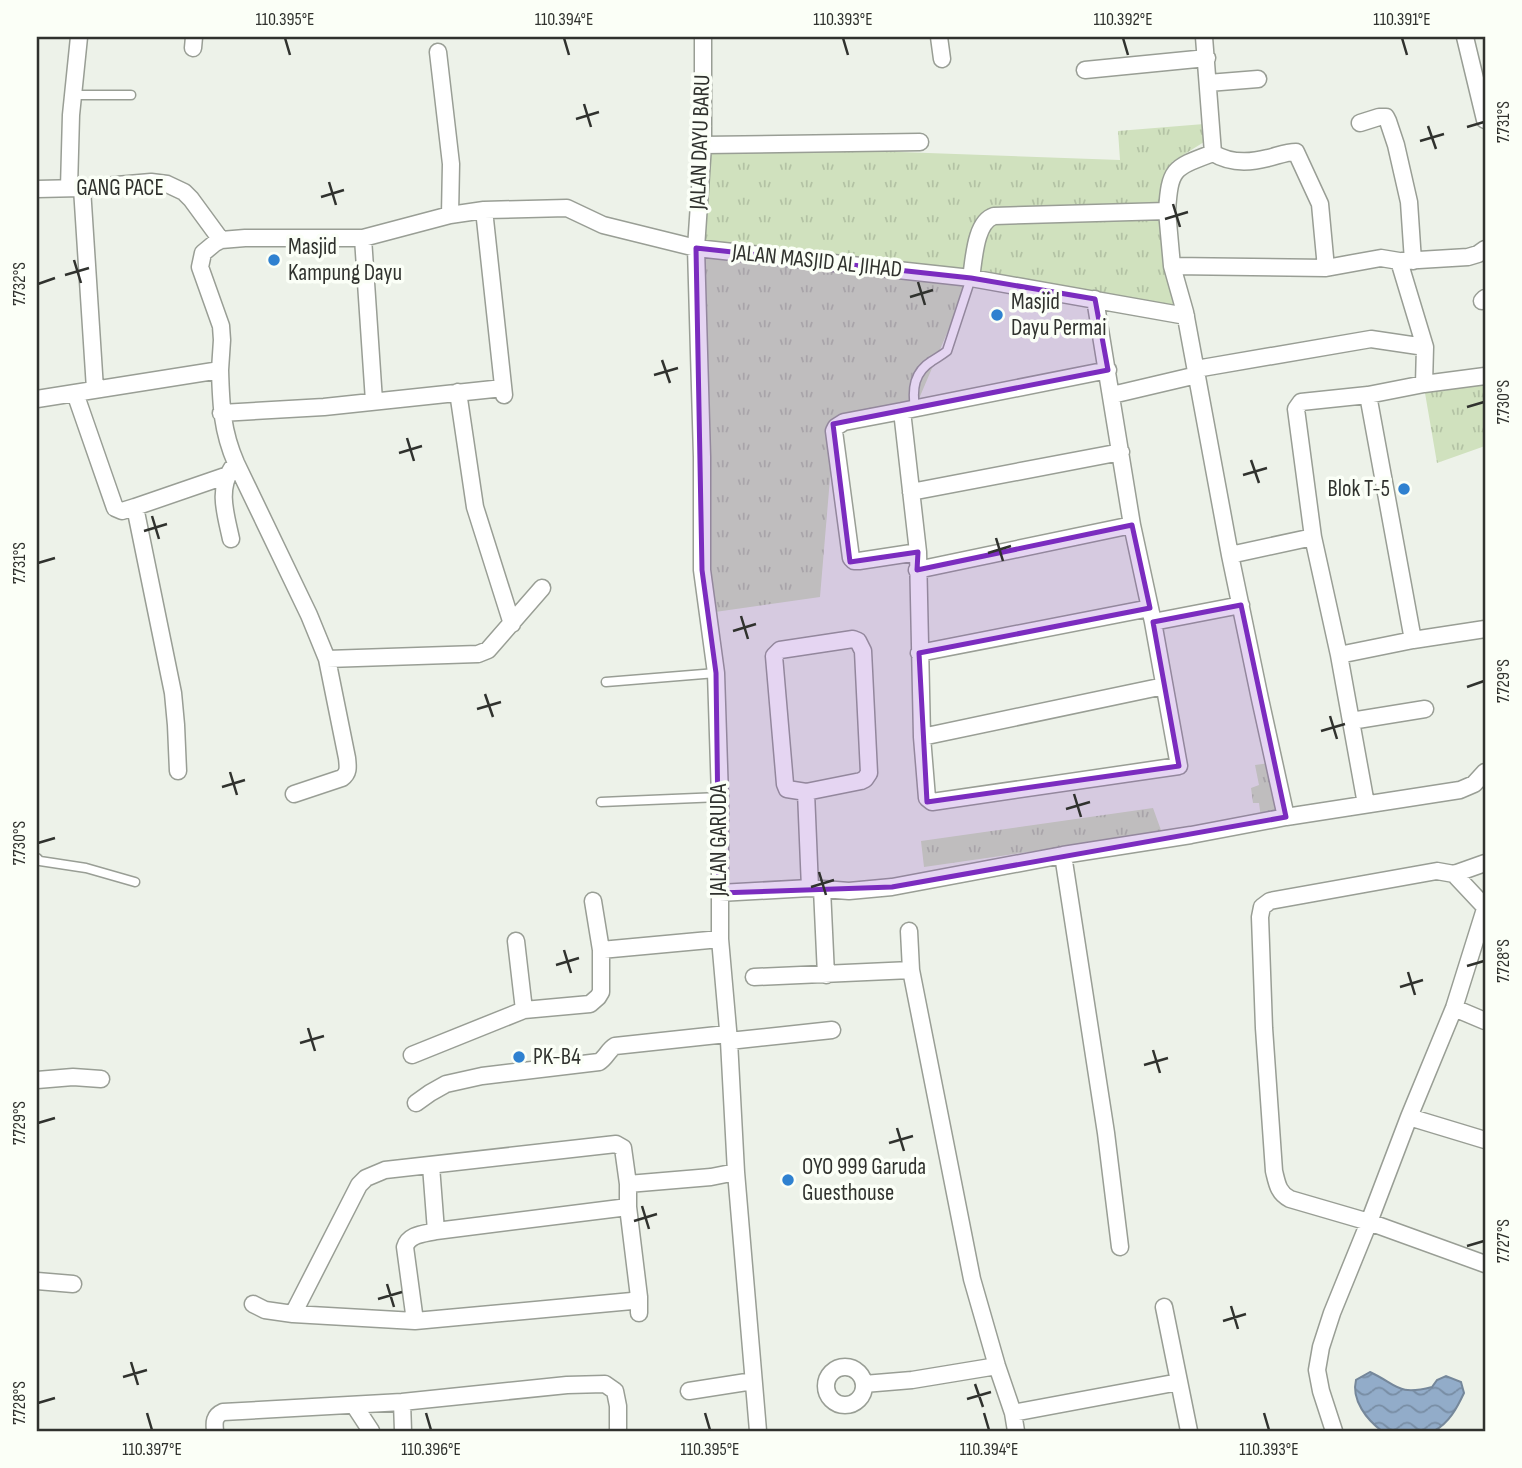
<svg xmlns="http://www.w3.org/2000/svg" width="1522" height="1468" viewBox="0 0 1522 1468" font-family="'Sofia Sans Condensed',sans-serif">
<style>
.grass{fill:url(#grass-tufts)}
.water{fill:url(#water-waves);stroke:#75879a;stroke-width:2}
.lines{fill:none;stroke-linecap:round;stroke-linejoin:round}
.lane-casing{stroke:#999e95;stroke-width:11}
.street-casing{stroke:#999e95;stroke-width:19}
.lane{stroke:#fff;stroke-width:8}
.street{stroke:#fff;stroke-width:16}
.marked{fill:#7b2cbf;fill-opacity:0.2;stroke:#7b2cbf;stroke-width:5;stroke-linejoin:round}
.ticks{fill:none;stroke:#30322e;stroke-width:2.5}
.poi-dot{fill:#2f81d0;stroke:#fbfff7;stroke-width:2.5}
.labels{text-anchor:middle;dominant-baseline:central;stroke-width:7;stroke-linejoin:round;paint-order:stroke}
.street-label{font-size:23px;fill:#30322e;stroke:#fbfff7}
.poi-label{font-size:23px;fill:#30322e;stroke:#fbfff7;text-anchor:start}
.neatline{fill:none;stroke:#30322e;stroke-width:2.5}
.ticks-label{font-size:18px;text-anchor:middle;fill:#30322e}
</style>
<defs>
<pattern id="grass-tufts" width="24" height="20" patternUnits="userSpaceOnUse" patternTransform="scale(1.75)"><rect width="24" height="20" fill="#d0e1be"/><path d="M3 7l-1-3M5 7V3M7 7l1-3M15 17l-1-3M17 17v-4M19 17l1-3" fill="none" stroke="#b3c2a4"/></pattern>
<pattern id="water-waves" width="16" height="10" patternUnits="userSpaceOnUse" patternTransform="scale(1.75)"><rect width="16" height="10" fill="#92acc9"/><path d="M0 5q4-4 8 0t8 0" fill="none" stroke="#788da4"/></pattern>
</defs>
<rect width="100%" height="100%" fill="#edf2e9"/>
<path class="grass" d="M1204 124V142L1172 162V266L1183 313 968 284 915 408 834 431 820 597 708 613 703 145 1120 160 1118 131Z
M1485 385V446L1437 463 1425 393Z
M1270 763 1283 815 1261 818 1259 803H1253L1251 788 1259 785 1255 765Z
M1153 808 1162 833 924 867 921 841Z"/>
<path class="water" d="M1370 1372C1398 1385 1397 1396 1432 1387L1437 1380 1446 1376 1461 1382 1464 1393C1457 1408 1449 1423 1434 1431H1382C1367 1420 1351 1400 1356 1380Z"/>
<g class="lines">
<defs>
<path id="lane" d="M73 95H131
M915 408C912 389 914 372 932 361 938 357 942 355 947 351L971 278
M606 682 716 673
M601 802 720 797
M37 858 40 861 86 868 135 882"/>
<path id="street" d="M703 37V145L696 248 702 457V570L716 673 720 797V939L729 1041 736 1172 758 1431
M939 37 942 59
M1465 37 1485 120
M193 48 194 37
M438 52 451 164 450 215
M1085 70 1207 58
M1208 83 1258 79
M1360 123 1379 117H1386L1388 121 1396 145 1409 202 1413 261
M703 145 920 142
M1213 153C1229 163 1249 163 1268 158 1277 156 1286 152 1296 152L1320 204 1326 268
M69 188 71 115 79 37
M82 188 95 389
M37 189 82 188 151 182 167 184 184 192 191 199 221 240
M484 210 504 395
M1167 211C1170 168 1173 168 1213 153L1204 37
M363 238 374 401
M1402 261 1468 257 1478 254 1485 249
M1172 266 1326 268 1381 258 1399 261 1425 347 1424 384 1368 395 1301 402 1296 409 1313 537 1339 655 1366 804
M971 278C974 260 975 222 994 216L1167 211 1172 266 1185 312 1230 555
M1095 299 1132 525 1153 622 1179 766 932 802 927 798 922 737 918 552 902 411 1108 370
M1482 301 1485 298
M1196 369 1371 339 1425 347
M220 370C221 405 222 431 236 463L309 615 327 659 347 758C348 767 349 773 342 778L294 794
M1424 384 1485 376
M458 392 475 507 512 624
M75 393 115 508 122 511 135 507 173 693 176 725 178 771
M1112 395 1197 375
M1368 395 1413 640
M37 399 220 370 222 340 221 326 200 267 203 253 215 243 221 240 245 238H363L450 215 484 210 567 208 603 225 696 248 971 278 1186 316
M902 411 844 422 836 427 834 431 851 558 854 561H859L918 552
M221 413 324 407 503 388
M911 492 1121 452
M135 507 228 475
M231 539C226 515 217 490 232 468
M917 570 1132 525
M1153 622 1241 605
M853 639 858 641 863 651 869 773 865 779 861 781 806 792 787 789 785 784 774 656 780 650Z
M919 653 1150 608
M1339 655 1413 640 1485 629
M327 659 478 654 488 650 542 588
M1351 721 1425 709
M922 737 1164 686
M806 792 810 888
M1286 817 1260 699 1230 555 1313 537
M1063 855 1106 1133 1120 1247
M1454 874 1485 863
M822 889 826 975
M719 893 810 888 849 891 892 887 1063 855 1191 835 1286 817 1460 790 1474 784 1485 772
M593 901 601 950
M1485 907 1454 874 1437 871 1270 901 1262 907 1260 917 1264 1028 1274 1171C1277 1183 1278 1193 1290 1199L1369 1222 1485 1264
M909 931 911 970
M516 941 524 1010
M754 977 911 970 972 1279 997 1366 1013 1413 1016 1431
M1454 1008 1485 1021
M729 1041 832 1030
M412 1055 524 1010 590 1004 598 997 601 992V950L720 939
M37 1080 73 1077 101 1079
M416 1103 430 1093 446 1084 482 1076 599 1062C606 1058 608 1050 615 1046L727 1034
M1409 1117 1485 1140
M628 1184 711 1177 736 1172
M436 1231 628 1207
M37 1281 73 1284
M253 1304 265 1310 293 1314
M1164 1307 1189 1431
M639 1313V1297L628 1207V1184L623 1148 616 1144 385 1170 366 1178 359 1185 293 1314 415 1321 632 1301 639 1297
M415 1321 405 1247C409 1234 424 1234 436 1231L431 1166
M826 1386a19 19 0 1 1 38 0a19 19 0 1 1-38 0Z
M864 1384 912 1380 997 1366
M689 1391 753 1381
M402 1402 403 1431
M354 1405 371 1431
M1013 1413 1179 1382
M215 1431C214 1422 214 1416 223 1412L402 1402 567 1385 605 1384 615 1391 618 1406V1431
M1334 1431 1321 1391 1317 1370 1321 1347 1332 1313 1369 1222 1409 1117 1454 1008 1485 909"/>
</defs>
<use href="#lane" class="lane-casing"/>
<use href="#street" class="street-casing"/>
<use href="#lane" class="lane"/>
<use href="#street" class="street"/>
</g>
<path class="marked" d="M696 248 971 278 1095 299 1108 370 833 424 850 562 918 552 917 570 1132 525 1150 608 919 653 927 802 1179 766 1153 622 1241 605 1286 817 892 887 719 893 716 673 702 570Z"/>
<path class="ticks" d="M285 38 290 55M564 38 569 55M843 38 848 55M1123 38 1128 55M1402 38 1407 55M584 104 591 127M576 119 599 112M1428 126 1436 149M1467 127 1484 122M1420 141 1444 134M329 182 336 205M321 197 344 190M1173 204 1180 227M1165 219 1188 212M74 260 81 283M65 275 89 268M918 282 925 305M38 284 55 278M910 297 933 290M662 360 670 383M654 375 678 368M1467 407 1484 402M407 438 414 461M399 453 422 446M1251 460 1259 483M1243 475 1267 468M152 516 159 539M144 531 167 524M996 538 1003 561M988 553 1011 546M38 563 55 558M741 616 748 639M733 631 756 624M1467 687 1484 681M485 694 493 717M477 709 501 702M1330 716 1337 739M1321 731 1345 724M230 772 237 795M222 787 245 780M1074 794 1081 817M1066 809 1090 802M38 843 55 838M819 872 826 895M811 887 834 880M564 950 571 973M556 965 579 958M1467 966 1484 961M1408 972 1415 995M1400 987 1423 980M308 1028 315 1051M300 1043 324 1036M1153 1050 1160 1073M1144 1065 1168 1058M38 1123 55 1118M897 1128 904 1151M889 1143 913 1136M642 1206 649 1229M634 1221 657 1214M1467 1246 1484 1241M387 1284 394 1307M378 1299 402 1292M1231 1306 1238 1329M1223 1321 1246 1314M131 1362 138 1385M123 1377 147 1370M975 1384 983 1407M967 1399 991 1392M38 1403 55 1398M147 1413 152 1430M426 1413 431 1430M705 1413 710 1430M984 1413 989 1430M1264 1413 1269 1430"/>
<g class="poi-dot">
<circle cx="274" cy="260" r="7"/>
<circle cx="997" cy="315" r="7"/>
<circle cx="1404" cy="489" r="7"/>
<circle cx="519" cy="1057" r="7"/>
<circle cx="788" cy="1180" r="7"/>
</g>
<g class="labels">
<g class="street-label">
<text transform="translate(700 142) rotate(-88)">JALAN DAYU BARU</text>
<text x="120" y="188">GANG PACE</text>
<text transform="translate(817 261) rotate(6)">JALAN MASJID AL JIHAD</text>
<text transform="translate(719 840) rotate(-90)">JALAN GARUDA</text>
</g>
<g class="poi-label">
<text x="288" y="247">Masjid<tspan x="288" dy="26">Kampung Dayu</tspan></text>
<text x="1011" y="302">Masjid<tspan x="1011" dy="26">Dayu Permai</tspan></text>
<text x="1390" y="489" text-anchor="end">Blok T-5</text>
<text x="533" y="1057">PK-B4</text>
<text x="802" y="1167">OYO 999 Garuda<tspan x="802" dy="26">Guesthouse</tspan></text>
</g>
</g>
<rect width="1522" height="1468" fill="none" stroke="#fbfff7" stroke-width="77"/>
<rect x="38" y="38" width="1446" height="1392" class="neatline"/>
<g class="ticks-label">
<text x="285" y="25">110.395°E</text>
<text x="564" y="25">110.394°E</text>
<text x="843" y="25">110.393°E</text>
<text x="1123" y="25">110.392°E</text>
<text x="1402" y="25">110.391°E</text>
<text transform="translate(1503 122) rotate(-90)" y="6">7.731°S</text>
<text transform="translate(19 284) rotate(-90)" y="6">7.732°S</text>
<text transform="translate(1503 402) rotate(-90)" y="6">7.730°S</text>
<text transform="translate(19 563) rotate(-90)" y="6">7.731°S</text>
<text transform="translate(1503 681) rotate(-90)" y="6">7.729°S</text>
<text transform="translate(19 843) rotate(-90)" y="6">7.730°S</text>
<text transform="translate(1503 961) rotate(-90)" y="6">7.728°S</text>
<text transform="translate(19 1123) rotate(-90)" y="6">7.729°S</text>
<text transform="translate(1503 1241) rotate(-90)" y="6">7.727°S</text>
<text transform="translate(19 1403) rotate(-90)" y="6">7.728°S</text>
<text x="152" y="1455">110.397°E</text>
<text x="431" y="1455">110.396°E</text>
<text x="710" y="1455">110.395°E</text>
<text x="989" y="1455">110.394°E</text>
<text x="1269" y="1455">110.393°E</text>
</g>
</svg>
